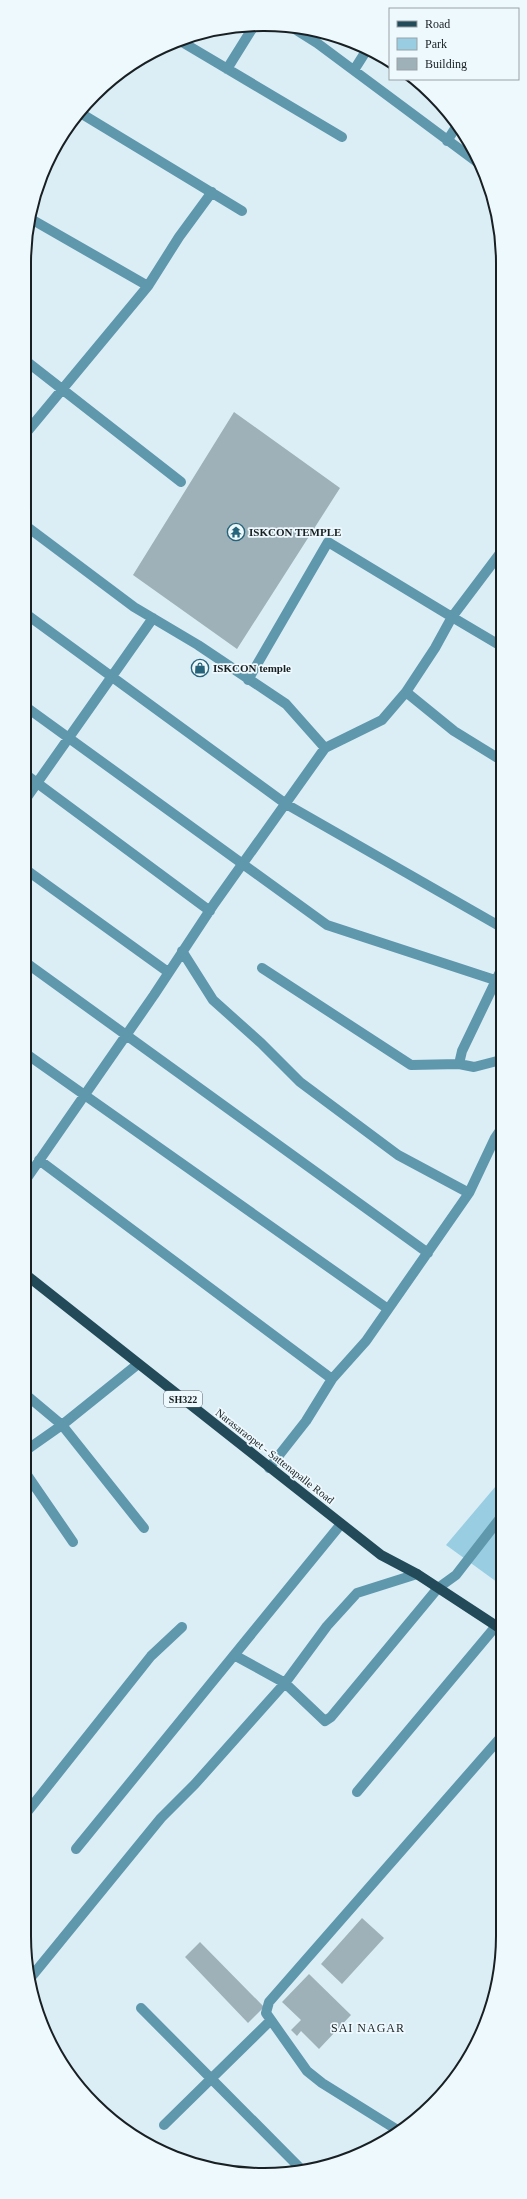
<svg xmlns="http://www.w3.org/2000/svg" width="527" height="2199" viewBox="0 0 527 2199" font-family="'Times New Roman',serif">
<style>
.green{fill:#99cde2}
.building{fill:#9fb1b8}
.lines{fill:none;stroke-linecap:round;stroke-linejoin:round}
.minor{stroke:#5f97ac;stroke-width:10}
.primary{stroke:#234a58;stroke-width:10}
.labels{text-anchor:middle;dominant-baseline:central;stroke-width:3.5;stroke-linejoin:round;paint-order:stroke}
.shield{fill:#eef9fe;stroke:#596165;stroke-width:1}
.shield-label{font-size:10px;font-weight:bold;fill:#192023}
.poi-label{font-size:11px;font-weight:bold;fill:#192023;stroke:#eef9fe;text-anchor:start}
.street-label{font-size:11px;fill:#192023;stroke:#eef9fe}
.neighbourhood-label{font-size:12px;letter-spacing:1px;fill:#192023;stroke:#eef9fe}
.rim{fill:none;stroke:#192023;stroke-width:2}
</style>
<rect width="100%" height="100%" fill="#dbeef6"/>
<path class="green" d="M501 1480V1585L446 1545Z"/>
<path class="building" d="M234 412 340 488 237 649 133 575Z
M362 1918 384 1938 342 1984 321 1964Z
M200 1942 264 2007 248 2023 185 1957Z
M309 1974 351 2015 319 2049 301 2031 297 2036 291 2030 301 2020 282 2002Z"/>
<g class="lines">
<path class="minor" d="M290 26 317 43 481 165
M182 42 342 137
M227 69 252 29
M354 70 368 48
M82 114 242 211
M447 141 456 127
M31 219 148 286
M26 361 181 482
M26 433 148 286 179 237 212 192
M26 526 134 607 198 645 286 704 325 748 382 720 406 692 454 731 501 760
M26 614 286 804 501 927
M248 680 328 542 452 617 501 552
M406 692 435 648 452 617 501 646
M26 707 327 925 501 982
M25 774 210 911
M25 800 153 618
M25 869 168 972
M182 951 213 1000 261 1043 300 1082 398 1155 469 1193 495 1138 501 1129
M25 962 428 1253
M262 968 411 1065 459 1064 474 1067 501 1060
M25 1053 388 1309
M459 1064 462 1051 501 970
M39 1160 332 1379
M25 1181 154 995 214 904 325 748
M25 1394 62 1425 144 1528
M25 1451 62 1425 138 1364
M269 1468 306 1421 332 1379 366 1341 469 1193
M25 1472 73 1542
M234 1655 285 1683 325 1721 331 1717 438 1588 456 1575 501 1517
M357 1792 496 1626
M24 1816 151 1656 182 1627
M76 1849 341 1524
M32 1976 161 1818 195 1784 285 1683 327 1626 357 1593 417 1574
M141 2008 300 2168
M164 2125 271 2020
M399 2131 322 2083 307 2071 266 2013 269 2002 501 1737"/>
<path class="primary" d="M25 1274 381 1555 417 1574 501 1629"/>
</g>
<defs>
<symbol id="temple-ring" viewBox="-11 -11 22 22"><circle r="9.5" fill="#eef9fe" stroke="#25647a" stroke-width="1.5"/><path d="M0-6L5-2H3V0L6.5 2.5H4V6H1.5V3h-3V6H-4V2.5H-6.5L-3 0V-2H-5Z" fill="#25647a"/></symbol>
<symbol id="shop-ring" viewBox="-11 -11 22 22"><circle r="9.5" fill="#eef9fe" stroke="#25647a" stroke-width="1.5"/><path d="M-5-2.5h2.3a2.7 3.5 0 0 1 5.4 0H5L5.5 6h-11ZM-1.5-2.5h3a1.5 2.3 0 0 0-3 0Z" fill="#25647a"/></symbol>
</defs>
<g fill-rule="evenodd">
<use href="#temple-ring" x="226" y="522" width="20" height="20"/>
<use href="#shop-ring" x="190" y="658" width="20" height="20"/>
</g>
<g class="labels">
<rect class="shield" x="164" y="1391" width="38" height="16" rx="3"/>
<g class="shield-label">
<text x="183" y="1399">SH322</text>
</g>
<g class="poi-label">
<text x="249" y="532">ISKCON TEMPLE</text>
<text x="213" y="668">ISKCON temple</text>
</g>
<g class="street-label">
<text transform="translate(275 1456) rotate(38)">Narasaraopet - Sattenapalle Road</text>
</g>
<g class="neighbourhood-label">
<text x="368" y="2028">SAI NAGAR</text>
</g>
</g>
<path d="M0 0H527V2199H0ZM263 31H264A232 232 0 0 1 496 263V1936A232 232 0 0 1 264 2168H263A232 232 0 0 1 31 1936V263A232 232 0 0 1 263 31Z" fill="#eef9fe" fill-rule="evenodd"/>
<path class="rim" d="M263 31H264A232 232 0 0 1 496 263V1936A232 232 0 0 1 264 2168H263A232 232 0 0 1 31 1936V263A232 232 0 0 1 263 31Z"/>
<rect x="389" y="8" width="130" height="72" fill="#eef9fe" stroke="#99a2a6"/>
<rect x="397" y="21" width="20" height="6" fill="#234a58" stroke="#99a2a6"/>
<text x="425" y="28" font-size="12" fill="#192023">Road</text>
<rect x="397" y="38" width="20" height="12" fill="#99cde2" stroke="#99a2a6"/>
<text x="425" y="48" font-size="12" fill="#192023">Park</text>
<rect x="397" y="58" width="20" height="12" fill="#9fb1b8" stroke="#99a2a6"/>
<text x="425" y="68" font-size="12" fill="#192023">Building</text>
</svg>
